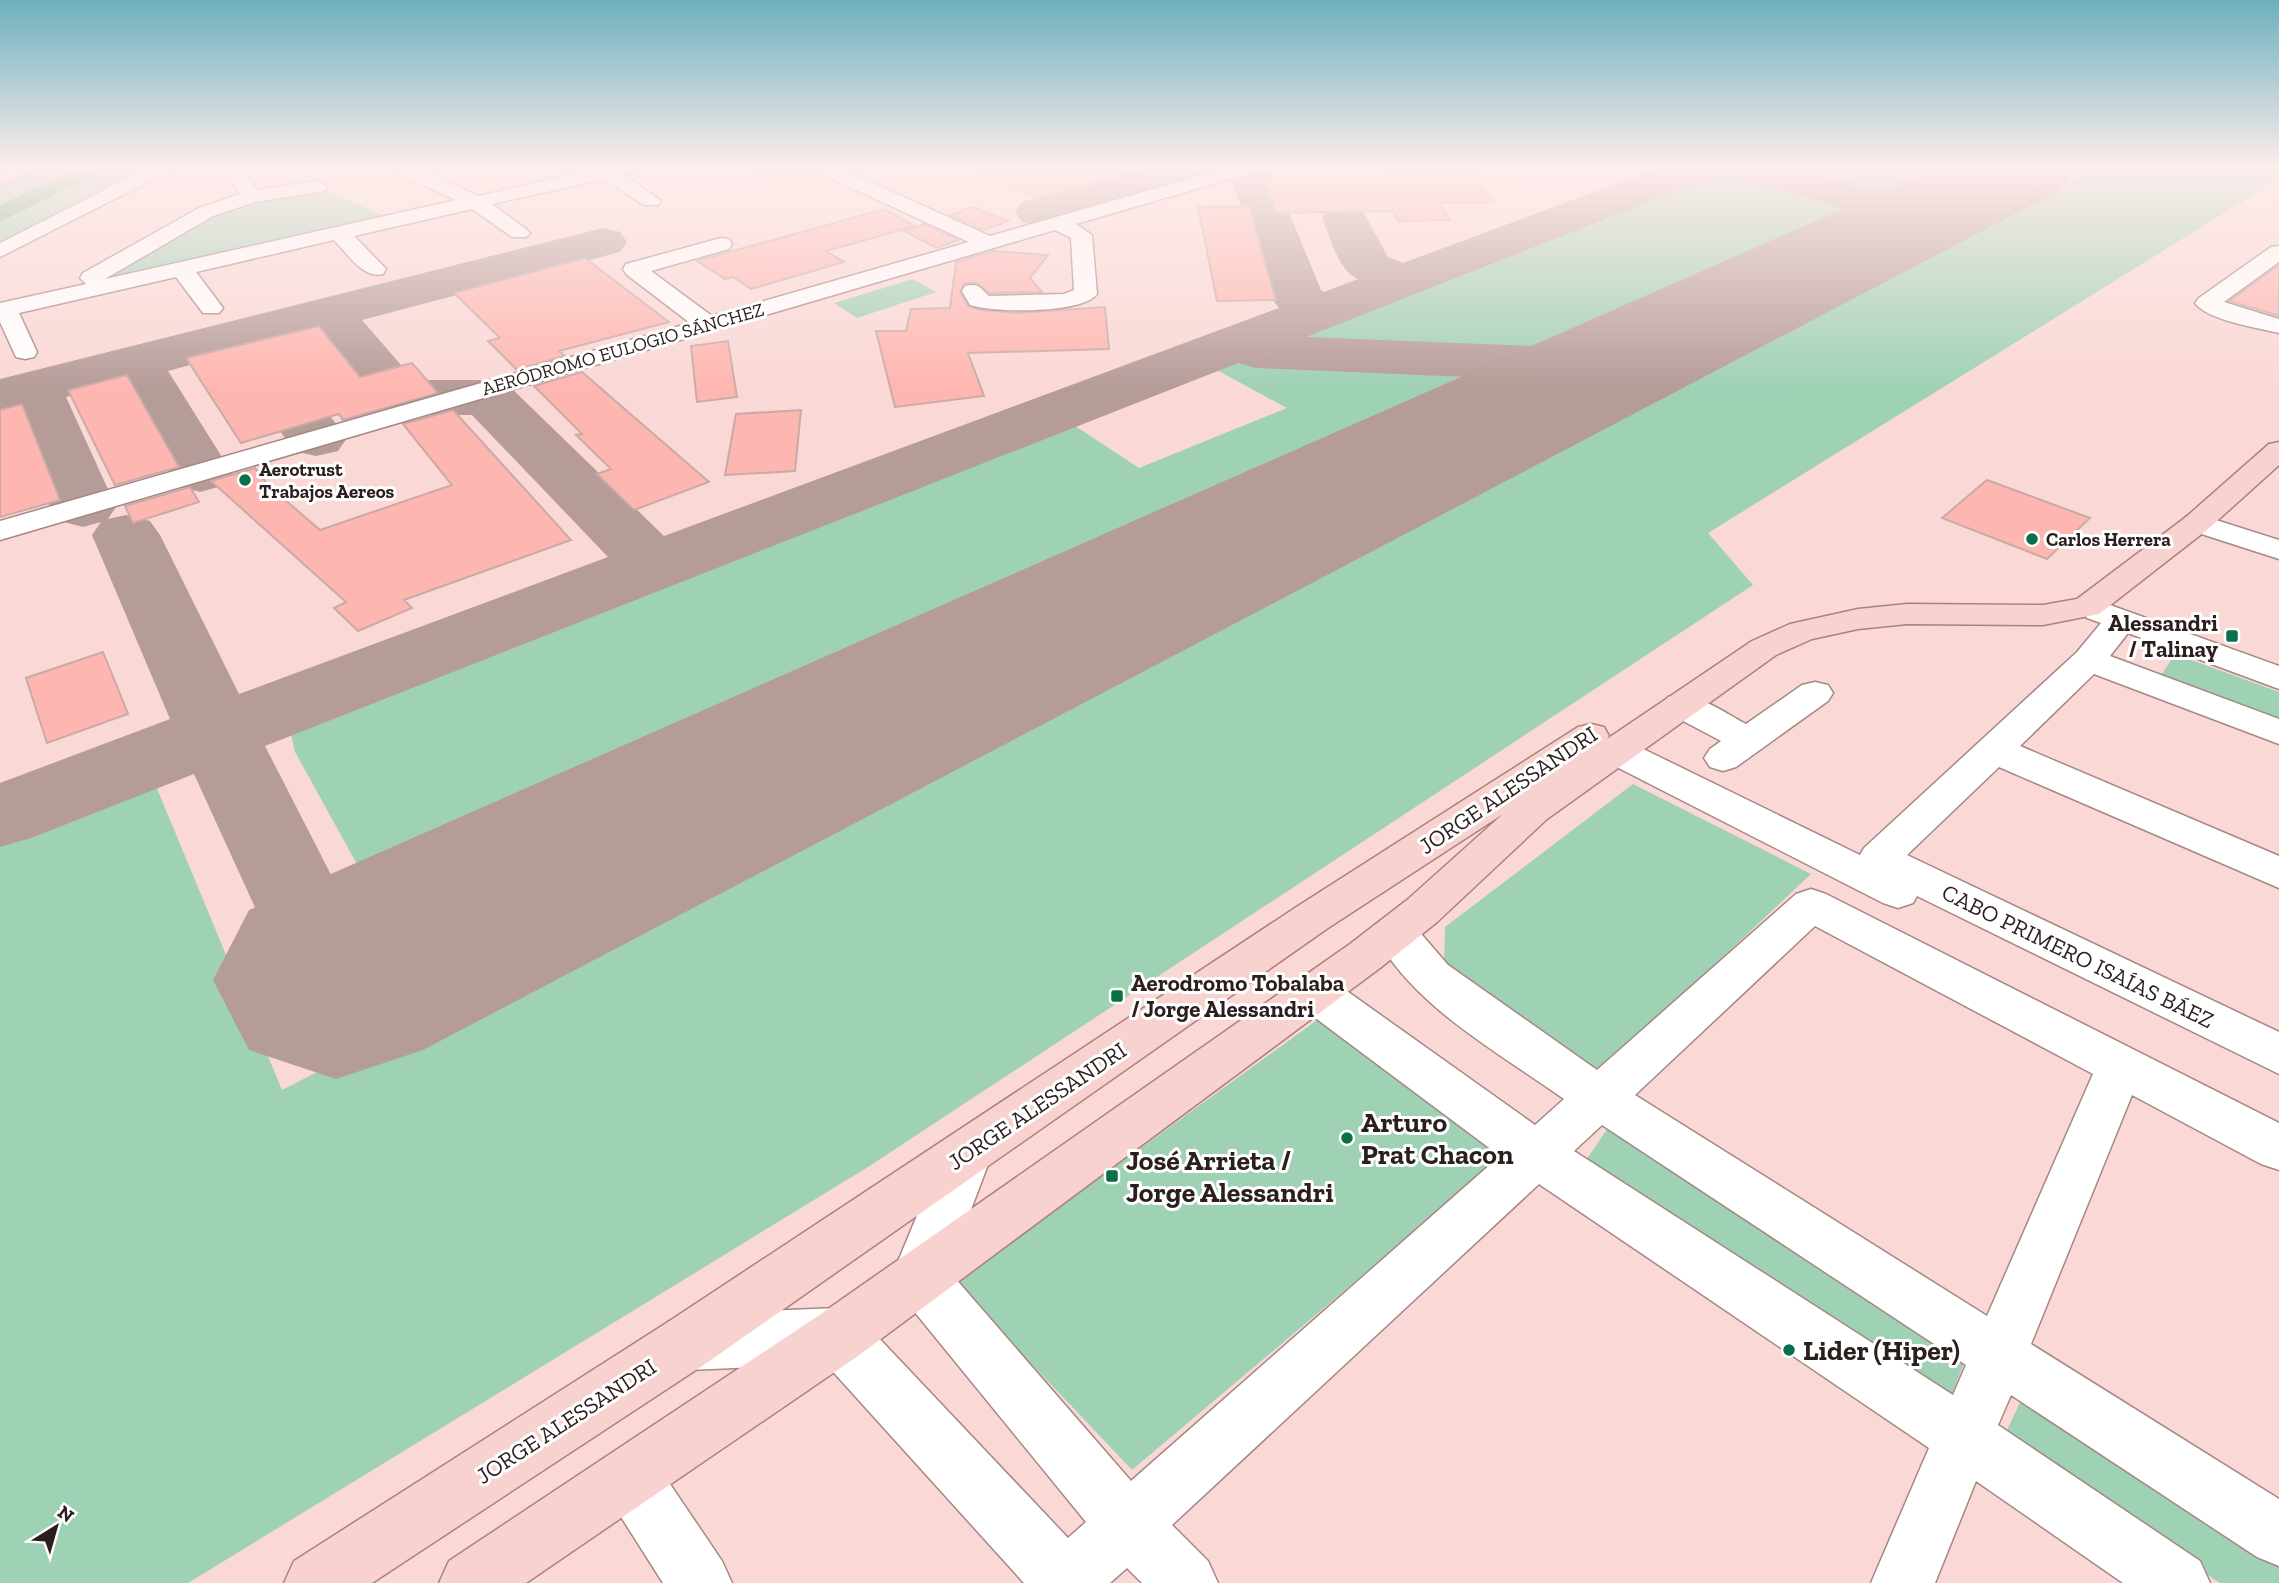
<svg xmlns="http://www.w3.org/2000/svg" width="2279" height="1583" viewBox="0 0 2279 1583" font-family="'Zilla Slab',serif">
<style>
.green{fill:#9fd1b5}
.water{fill:#55aa7f}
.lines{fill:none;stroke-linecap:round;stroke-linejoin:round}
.taxiway{fill:#b69c99;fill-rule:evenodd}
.runway{fill:#b69c99;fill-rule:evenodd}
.building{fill:#feb6b0;stroke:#caaaa7;stroke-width:2}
.minor-casing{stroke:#a58783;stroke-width:3}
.major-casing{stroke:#ad807c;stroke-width:3}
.path{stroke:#ae9492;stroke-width:2.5;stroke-dasharray:3.5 2;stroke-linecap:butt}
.minor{fill:#fff;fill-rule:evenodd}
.major{fill:#f8d2ce;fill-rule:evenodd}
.poi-dot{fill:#097149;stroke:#fff;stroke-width:2.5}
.labels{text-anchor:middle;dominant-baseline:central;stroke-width:6;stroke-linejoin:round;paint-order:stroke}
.far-street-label{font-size:19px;fill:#2b1f1e;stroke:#fff}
.far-poi-label{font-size:19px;font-weight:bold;fill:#2b1f1e;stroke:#fff;text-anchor:start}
.poi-label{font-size:23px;font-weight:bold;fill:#2b1f1e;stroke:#fff;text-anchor:end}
.street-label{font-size:23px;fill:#2b1f1e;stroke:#fff}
.near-poi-label{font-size:28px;font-weight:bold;fill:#2b1f1e;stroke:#fff;text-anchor:start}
</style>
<rect width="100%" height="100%" fill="#fad8d5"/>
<path class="green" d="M38 168H79L0 205V186Z
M109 168H146L0 243V222Z
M753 168H828L778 181Z
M1715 168H1733L1876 211 1586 350 1529 357 1294 349 1282 346 1278 339 1624 207Z
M1773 168H1971L1894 203Z
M2093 168H2279V179L1708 533 1753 585 868 1167 188 1583H0V837L151 774 282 1090Z
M325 190 384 216 89 284 213 213 253 201Z
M913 279 936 292 857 318 834 303Z
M1230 363 1504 375 1518 383 411 897 374 895 295 752 291 735 307 717 1069 422 1139 468 1287 408 1213 368Z
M2175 654 2279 692V725L2158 680Z
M1633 784 1811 874 1592 1080 1444 967 1445 927Z
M1331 1010 1511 1150 1132 1470 955 1283Z
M1608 1128 1966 1358 1948 1404 1584 1163Z
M2023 1396 2279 1559V1583H2220L2003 1439Z"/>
<path class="water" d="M79 168H109L0 222V205Z"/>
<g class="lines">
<path class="taxiway" d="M1147 168H1215L1209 177 1038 226 1022 222 1015 212 1022 202Z
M1254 168 1269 172 1276 181 1321 290 1324 292 1358 279C1338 271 1330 236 1322 218L1329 208 1345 204 1361 208 1388 257 1403 263 1658 168H1718L1712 177 1306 337 1612 349 1632 354 1640 366 1632 378 1612 383 1256 368 1238 363 265 746 385 980 371 1008 336 1020 301 1008 194 774 31 838 0 847V783L170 719 92 535 101 522 83 527 60 521 50 507 13 411 0 414V379L603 228 620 232 627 242 620 252 362 320 414 380H487L508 385 664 536 1279 308 1273 300 1232 181 1239 172ZM316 332 374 405 418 415H472L608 557 239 694 160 535 150 521 126 515 108 519 116 507 66 397 119 384 178 486 200 492 222 486 232 473 168 371 227 355 294 451 316 456 338 451 347 438 274 343Z
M1730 168H1797L1936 207 1943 217 1936 227 1920 231 1736 177Z"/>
<path class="runway" d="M1936 168H2076L2060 190 423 1050 336 1079 249 1050 213 980 249 910Z"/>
</g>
<path class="building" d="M972 168H1120L1121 175 1037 199Z
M1419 168H1470L1493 202 1439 203 1450 220 1398 221 1393 211 1276 213 1264 178 1423 176Z
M1249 206 1276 300 1217 301 1198 207Z
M972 207 1009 221 984 230 950 215Z
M884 209 915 226 826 251 844 262 751 289 733 277 725 279 697 261Z
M924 224 958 240 937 248 904 231Z
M994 251 1048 255 1030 278 1042 292 990 293 977 283H965L960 292 968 306 981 310 1016 313 1105 307 1109 349 968 353 984 396 895 407 876 331H906L911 309 950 308 956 262Z
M585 258 669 322 559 351 565 356 517 370 488 341 500 338 454 293Z
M2279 265V316L2230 301Z
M319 326 360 377 412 363 438 393 343 420 339 414 241 443 186 358Z
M728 341 737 397 697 402 691 346Z
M582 372 627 411 709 482 634 510 597 474 611 469 576 435 582 434 534 386Z
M127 375 179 467 115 485 68 390Z
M22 404 60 500 0 517V410Z
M453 410 571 540 404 600 412 608 358 631 334 608 346 602 211 481 255 468 269 486 320 530 452 485 403 424Z
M801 410 795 471 725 475 736 414Z
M1987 480 2090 518 2047 559 1942 518Z
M190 487 199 502 133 523 125 506Z
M103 652 128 714 47 743 26 678Z"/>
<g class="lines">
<defs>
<path id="minor" d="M147 168H170L168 172 0 257V243Z
M223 168H241L257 190 317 181 327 187 324 191 255 202 213 216 105 279 456 200 395 172 393 168H417L478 196 592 170 591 168H635L633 172 623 174 661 201 658 205H644L604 179 492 204 526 229 530 233 526 237H512L472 209 354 236 386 269 383 274C363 279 348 254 334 240L196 272 223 308 219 313H203L176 277 19 313 37 352 34 357 25 359 16 357 0 322V303L86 284 80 278 83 273 199 208 240 194Z
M826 168H845L844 170 990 236 1227 168H1256L1254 172 1076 224 1092 235 1097 294C1083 314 992 313 970 305L962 291 965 286C979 283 980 288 989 296L1064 294 1074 290 1071 238 1055 230 0 540V521L690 323 626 274 623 269 626 264 721 238 729 239 732 244 729 249 651 271 712 316 969 242 828 177 823 171Z
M2279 246V262L2224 302 2279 319V333C2258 328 2207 320 2195 303L2199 298 2271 247Z
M2197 514 2279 540V559L2186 529 2182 523 2186 517Z
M2099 601 2279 666V689L2128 633 2110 656 2279 719V744L2094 674 2020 746 2279 856V888L1999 767 1907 855 2279 1032V1074L1917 896 1913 903 1898 908 1883 903 1603 760 1597 751 1603 742 1616 738 1629 742 1860 855 1864 848 2077 652 2101 623 2087 618 2083 611 2087 604Z
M1815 682 1828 685 1833 693 1828 701 1736 767 1723 771 1710 767 1704 758 1710 749 1721 741 1668 713 1663 705 1668 697C1695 690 1723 712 1746 724L1802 685Z
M1811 889 1826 894 2279 1123V1170L2261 1164 2132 1095 2031 1344 2279 1499V1566L2257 1557 2011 1395 1998 1425 2200 1561 2210 1583H2123L1976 1481 1935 1583H1871L1929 1448 1539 1184 1172 1525 1208 1561 1218 1583H1142L1127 1568 1110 1583H1024L826 1364 688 1370 668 1362 660 1342 668 1322 688 1314 838 1308 858 1316 1068 1538 1086 1522 900 1294 892 1276 949 1138 967 1132 985 1138 992 1154 948 1270 1131 1481 1500 1156 1298 1005 1292 992 1298 979 1314 974 1330 979 1535 1125 1564 1099C1498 1052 1412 1006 1374 933L1380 921 1395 916 1410 921 1448 965 1597 1070 1796 894ZM1815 926 2093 1074 1987 1316 1635 1095ZM1602 1125 1966 1365 1953 1395 1574 1151Z
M630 1447 651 1456 722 1561 732 1583H663L609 1498 600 1477 609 1456Z"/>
<path id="major" d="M7 168H31L29 172 0 184V171Z
M2279 442V465L2208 529 2099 614 2043 625 1907 624 1858 629 1812 639 1776 655 1547 819 1437 922 1380 968 858 1356 526 1583H439L449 1561 818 1316 1350 944 1407 900 1503 814 1328 928 708 1362 372 1583H284L294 1561 668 1322 1298 906 1578 727 1591 724 1604 727 1609 736 1607 739 1752 641 1790 624 1858 609 1907 604 2043 605 2077 599 2186 517 2269 444Z"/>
</defs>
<use href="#minor" class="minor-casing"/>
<use href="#major" class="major-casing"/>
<path class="path" d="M50 168 102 171
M45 179 62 170"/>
<use href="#minor" class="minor"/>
<use href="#major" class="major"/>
</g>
<linearGradient id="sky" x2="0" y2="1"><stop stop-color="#6db0be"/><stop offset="0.43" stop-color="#fdedec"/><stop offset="1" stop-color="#fdedec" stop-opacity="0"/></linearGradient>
<rect width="2279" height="389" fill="url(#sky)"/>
<g class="poi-dot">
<circle cx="245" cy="480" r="7"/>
<circle cx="2032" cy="539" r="7"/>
<rect x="2225" y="629" width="14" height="14" rx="3.5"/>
<rect x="1110" y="989" width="14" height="14" rx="3.5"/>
<circle cx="1347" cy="1138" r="7"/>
<rect x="1105" y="1169" width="14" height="14" rx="3.5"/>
<circle cx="1789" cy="1350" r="7"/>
</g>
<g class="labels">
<g class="far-street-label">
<text transform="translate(623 349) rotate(-16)">AERÓDROMO EULOGIO SÁNCHEZ</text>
</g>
<g class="far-poi-label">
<text x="259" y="469">Aerotrust<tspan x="259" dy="22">Trabajos Aereos</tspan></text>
<text x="2046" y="539">Carlos Herrera</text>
</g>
<g class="poi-label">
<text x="2218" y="623">Alessandri<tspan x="2218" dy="26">/ Talinay</tspan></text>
<text x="1131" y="983" text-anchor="start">Aerodromo Tobalaba<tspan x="1131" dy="26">/ Jorge Alessandri</tspan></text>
</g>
<g class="street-label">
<text transform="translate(1508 790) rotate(-34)">JORGE ALESSANDRI</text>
<text transform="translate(2078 956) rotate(26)">CABO PRIMERO ISAÍAS BÁEZ</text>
<text transform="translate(1037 1106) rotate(-34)">JORGE ALESSANDRI</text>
<text transform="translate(566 1421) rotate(-33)">JORGE ALESSANDRI</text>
</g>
<g class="near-poi-label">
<text x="1361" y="1122">Arturo<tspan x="1361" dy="32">Prat Chacon</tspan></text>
<text x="1126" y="1160">José Arrieta /<tspan x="1126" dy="32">Jorge Alessandri</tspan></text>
<text x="1803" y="1350">Lider (Hiper)</text>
</g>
</g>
<g transform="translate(56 1527) rotate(37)" stroke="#ffffff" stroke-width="5" paint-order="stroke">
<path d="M0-5L12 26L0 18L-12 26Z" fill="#2b1f1e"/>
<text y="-10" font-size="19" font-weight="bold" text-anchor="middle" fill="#2b1f1e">N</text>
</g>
</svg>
